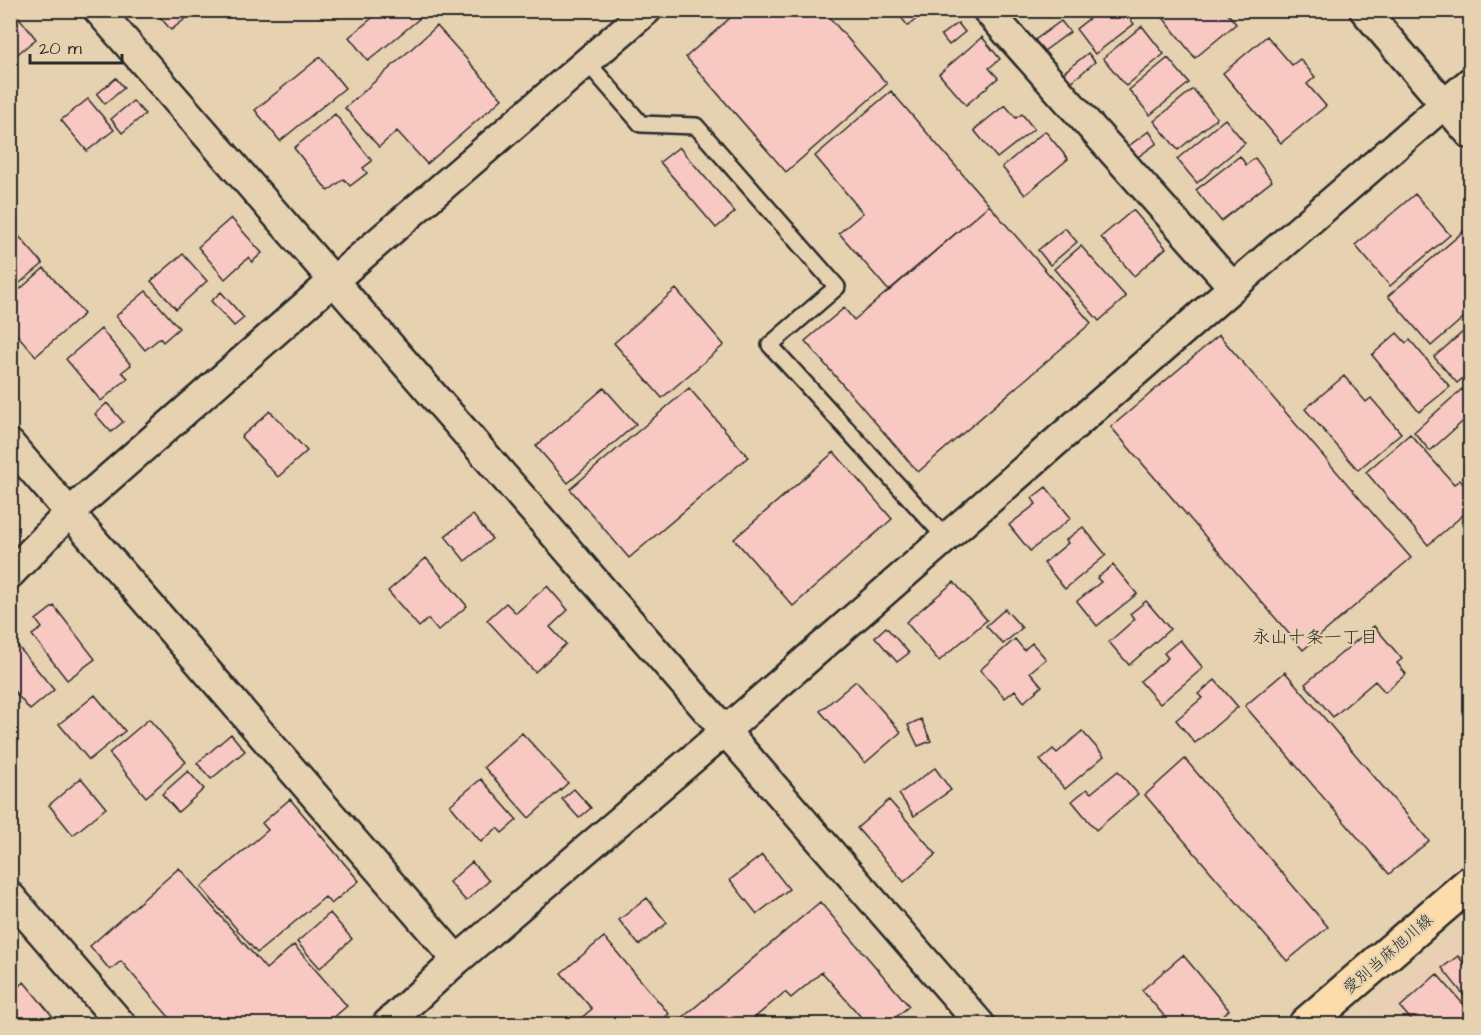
<svg xmlns="http://www.w3.org/2000/svg" width="1481" height="1035" viewBox="0 0 1481 1035" font-family="'Architects Daughter','Klee One',sans-serif">
<style>
.built{fill:#ebcfb5}
.building{fill:#f8c8c2;stroke:#2b2b2b;stroke-width:1.5}
.lines{fill:none;stroke-linecap:round;stroke-linejoin:round}
.lane-casing{stroke:#2b2b2b;stroke-width:20}
.street-casing{stroke:#2b2b2b;stroke-width:33}
.primary-casing{stroke:#2b2b2b;stroke-width:38}
.lane{stroke:#e6d2b0;stroke-width:15}
.street{stroke:#e6d2b0;stroke-width:28}
.primary{stroke:#fddcac;stroke-width:33}
.labels{text-anchor:middle;dominant-baseline:central;stroke-width:4.5;stroke-linejoin:round;paint-order:stroke}
.street-label{font-size:16px;fill:#2b2b2b;stroke:#e6d2b0}
.neighbourhood-label{font-size:18px;fill:#2b2b2b;stroke:#e6d2b0}
</style>
<rect width="100%" height="100%" fill="#e6d2b0"/>
<filter id="ink" filterUnits="userSpaceOnUse"><feTurbulence type="fractalNoise" baseFrequency=".0167" numOctaves="2"/><feDisplacementMap in="SourceGraphic" scale="12" xChannelSelector="R" yChannelSelector="G"/><feConvolveMatrix kernelMatrix="1 2 1 2 8 2 1 2 1" color-interpolation-filters="sRGB"/></filter>
<g filter="url(#ink)">
<path class="built" d="M1470 922V1024H1350Z"/>
<path class="building" d="M10 10H13L36 39 10 60Z
M154 10H187L190 15 171 30Z
M382 10H412L419 19 368 61 349 37Z
M433 10H452L440 20Z
M739 10H823L887 84 786 172 686 57Z
M895 10H927L908 26Z
M1100 10H1124L1134 24 1095 54 1076 29Z
M1157 10H1225L1236 24 1195 58Z
M1061 21 1070 32 1044 51 1035 40Z
M958 23 965 32 949 45 941 35Z
M437 26 502 99 427 164 397 131 379 147 345 108Z
M1142 26 1164 54 1126 86 1103 58Z
M1267 36 1292 65 1300 59 1315 77 1307 84 1326 106 1281 143 1223 73Z
M982 37 1000 59 989 68 998 78 966 105 939 74Z
M1088 53 1095 62 1070 83 1063 73Z
M320 57 345 88 280 141 255 110Z
M1168 58 1189 83 1150 115 1129 90Z
M116 78 124 88 105 104 97 94Z
M1193 89 1217 118 1178 150 1154 121Z
M891 91 989 205 889 291 839 233 863 213 815 156Z
M88 99 114 130 87 151 61 120Z
M133 101 145 114 122 133 111 119Z
M1005 105 1016 118 1022 114 1034 129 997 158 974 130Z
M335 114 372 161 363 168 367 173 350 186 344 179 328 191 294 148Z
M1225 119 1245 143 1197 183 1177 159Z
M1045 131 1068 159 1025 195 1002 167Z
M1149 131 1157 143 1135 159 1126 148Z
M679 147 735 212 716 228 660 162Z
M1240 156 1246 165 1255 158 1272 181 1221 221 1196 190Z
M1415 194 1450 235 1390 286 1355 245Z
M989 205 1091 323 918 472 805 341 844 308 854 320Z
M1133 210 1166 248 1134 276 1101 237Z
M231 218 262 253 252 262 249 257 225 279 198 247Z
M10 226 43 264 10 291Z
M1470 226V312L1431 346 1388 296Z
M1065 228 1077 242 1050 265 1038 250Z
M1081 246 1126 297 1099 321 1054 269Z
M183 254 207 281 176 309 151 281Z
M44 268 84 314 36 356 10 327V298Z
M676 289 724 345 662 398 614 343Z
M146 291 179 328 163 342 160 338 145 350 116 316Z
M221 292 244 318 234 326 211 301Z
M1470 326V372L1457 383 1434 357Z
M101 329 131 365 122 372 128 378 101 401 66 359Z
M1397 333 1406 343 1410 340 1450 387 1419 412 1372 355Z
M1219 335 1411 558 1303 650 1111 427Z
M1344 376 1366 402 1371 398 1401 433 1358 470 1305 409Z
M604 388 636 424 568 483 536 446Z
M689 388 748 457 629 558 570 489Z
M1462 389 1470 398V415L1430 451 1414 432Z
M107 403 123 422 111 432 95 414Z
M270 411 307 451 278 477 241 437Z
M1410 434 1454 484 1460 480 1470 492V509L1428 545 1366 472Z
M834 452 892 519 793 606 734 539Z
M1046 487 1071 518 1030 551 1009 525 1036 504 1032 498Z
M473 515 492 539 465 561 445 536Z
M1083 527 1106 555 1065 589 1044 563 1068 543 1066 540Z
M426 558 467 606 438 631 428 619 419 627 388 591Z
M1113 565 1137 594 1097 626 1077 601 1101 582 1097 578Z
M954 582 987 620 939 661 906 622Z
M547 586 568 610 550 627 566 644 535 672 487 620 506 603 516 613Z
M1146 601 1170 629 1129 665 1109 642 1135 619 1130 614Z
M54 606 95 659 67 680 32 635 42 628 36 620Z
M1005 609 1022 628 1003 644 986 626Z
M1374 626 1402 659 1397 663 1406 674 1385 692 1375 681 1333 717 1305 684Z
M886 627 909 653 897 662 875 637Z
M1015 639 1024 650 1032 643 1046 659 1030 672 1042 686 1024 702 1015 690 1005 698 980 670Z
M1180 640 1203 668 1160 704 1140 681 1168 658 1164 653Z
M16 644 54 690 30 710 10 686V649Z
M1285 672 1429 841 1389 874 1245 706Z
M1215 680 1238 707 1195 743 1176 720 1202 698 1198 694Z
M856 681 901 732 865 763 820 711Z
M95 695 125 731 89 760 59 724Z
M149 719 186 762 146 797 109 753Z
M921 719 931 741 918 746 908 725Z
M1082 731 1104 756 1065 789 1040 760 1053 749 1057 753Z
M522 733 568 783 529 818 484 767Z
M231 734 245 751 211 779 197 763Z
M1185 759 1328 927 1287 961 1145 795Z
M935 768 951 790 914 816 899 794Z
M188 771 204 789 178 812 162 794Z
M1118 771 1138 794 1096 830 1072 801 1087 789 1091 793Z
M81 778 106 808 73 835 49 805Z
M481 779 517 820 502 833 497 828 481 842 450 805Z
M574 789 591 808 579 818 562 799Z
M290 799 359 881 331 904 325 897 257 953 201 887 268 830 262 823Z
M889 800 936 854 904 882 857 828Z
M762 855 789 889 757 914 730 880Z
M472 862 489 881 466 901 449 882Z
M179 868 266 969 294 945 347 1006 326 1024H175L121 961 110 970 90 946Z
M647 898 667 923 639 945 619 920Z
M820 902 909 1006 888 1024H867L822 972 791 998 785 992 747 1024H675Z
M330 913 352 939 320 968 297 942Z
M604 937 669 1014 657 1024H574L592 1009 561 973Z
M1183 955 1229 1010 1213 1024H1171L1142 990Z
M1458 956 1470 971V994L1466 998 1442 968Z
M1437 974 1470 1012V1024H1415L1400 1007Z
M24 982 59 1024H10V994Z"/>
<g class="lines">
<defs>
<path id="lane" d="M587 62 641 124 696 126 837 287 770 345 945 537"/>
<path id="street" d="M98 10 980 1024
M987 10 1233 287
M1364 10 1470 134
M10 444 457 960
M10 574 69 513 333 281 647 10
M10 896 121 1024
M387 1024 457 960 725 731 1233 287 1470 82"/>
<path id="primary" d="M1306 1024 1470 883"/>
</defs>
<use href="#lane" class="lane-casing"/>
<use href="#street" class="street-casing"/>
<use href="#primary" class="primary-casing"/>
<use href="#lane" class="lane"/>
<use href="#street" class="street"/>
<use href="#primary" class="primary"/>
</g>
</g>
<g class="labels">
<g class="street-label">
<text transform="translate(1388 954) rotate(-41)">愛別当麻旭川線</text>
</g>
<g class="neighbourhood-label">
<text x="1315" y="637">永山十条一丁目</text>
</g>
</g>
<rect width="1481" height="1035" fill="none" stroke="#e6d2b0" stroke-width="36"/>
<rect x="18" y="18" width="1445" height="999" fill="none" stroke="#2b2b2b" stroke-width="2" filter="url(#ink)"/>
<path d="M30 54v9h92v-9" fill="none" stroke="#2b2b2b" stroke-width="3"/>
<text x="39" y="54" font-size="18" fill="#2b2b2b" stroke="#e6d2b0" stroke-width="4.5" paint-order="stroke">20 m</text>
</svg>
